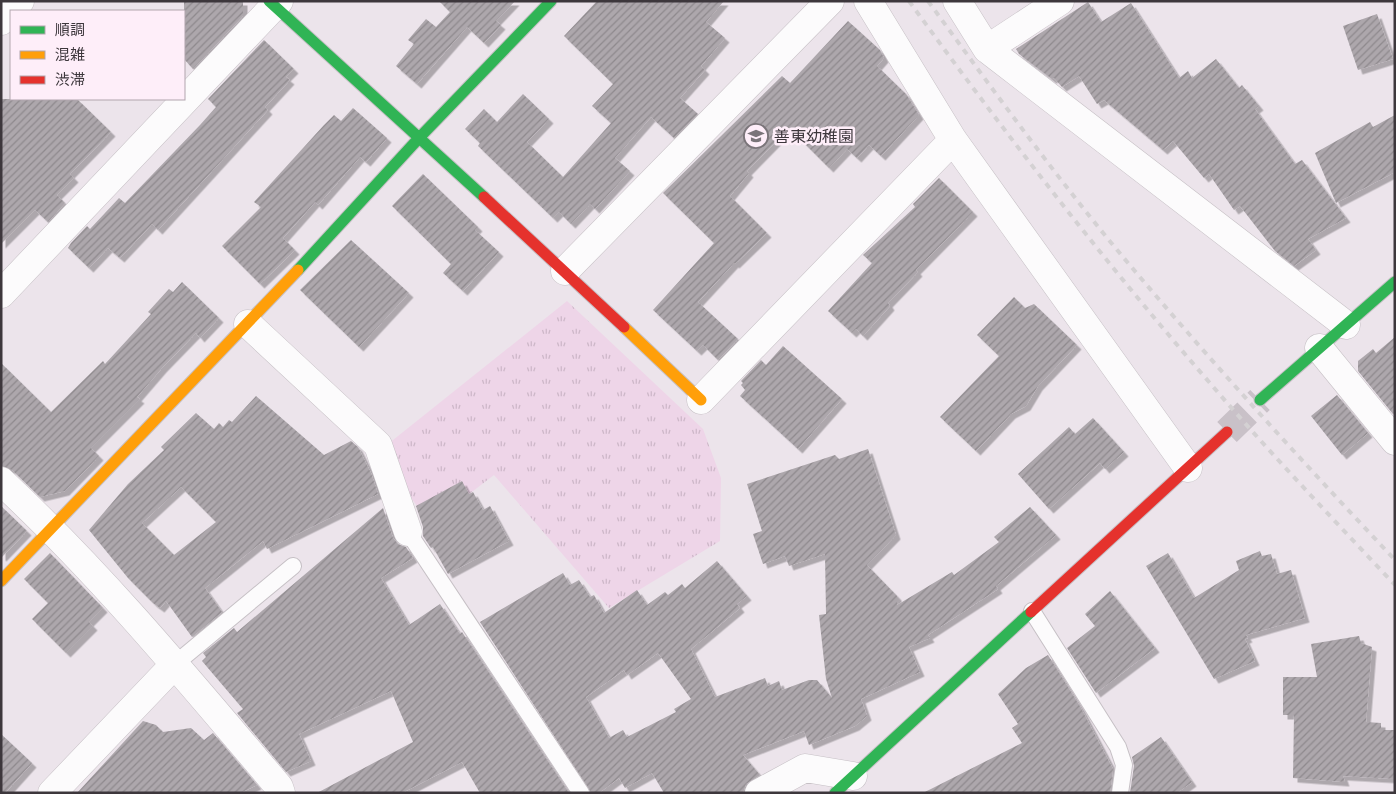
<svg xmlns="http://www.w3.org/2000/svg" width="1396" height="794" viewBox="0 0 1396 794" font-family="Karla,'Noto Sans JP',sans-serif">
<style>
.park{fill:url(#park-tufts)}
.building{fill:url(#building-hatch);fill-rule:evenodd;filter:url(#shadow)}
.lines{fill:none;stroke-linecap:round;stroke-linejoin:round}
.secondary-tunnel{stroke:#c9c1c8;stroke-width:28;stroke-dasharray:28 14;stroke-linecap:butt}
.lane-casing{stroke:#c6c0c5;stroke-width:18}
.street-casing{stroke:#c6c0c5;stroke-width:29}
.fast-casing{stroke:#c6c0c5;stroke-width:13}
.slow-casing{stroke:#c6c0c5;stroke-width:13}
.jam-casing{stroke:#c6c0c5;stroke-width:13}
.lane{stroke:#fcfbfc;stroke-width:16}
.street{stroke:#fcfbfc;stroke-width:28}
.fast{stroke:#30b455;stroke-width:11}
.slow{stroke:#ff9f0a;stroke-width:11}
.jam{stroke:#e5322d;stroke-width:11}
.rail{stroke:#d4d1d3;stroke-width:4;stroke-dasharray:6 6;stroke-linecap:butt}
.labels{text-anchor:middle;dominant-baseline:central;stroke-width:5;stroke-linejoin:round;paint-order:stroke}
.poi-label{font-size:16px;fill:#3d373c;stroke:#feeef9;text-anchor:start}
</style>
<defs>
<pattern id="park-tufts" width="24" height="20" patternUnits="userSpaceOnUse" patternTransform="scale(1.25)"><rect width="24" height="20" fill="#eed5e8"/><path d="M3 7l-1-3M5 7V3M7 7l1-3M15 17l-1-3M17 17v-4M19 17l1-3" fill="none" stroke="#cdb7c8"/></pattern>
<pattern id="building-hatch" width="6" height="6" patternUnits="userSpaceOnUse" patternTransform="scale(1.25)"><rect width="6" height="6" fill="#ada7ac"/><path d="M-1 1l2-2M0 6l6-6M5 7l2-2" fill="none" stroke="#8e898d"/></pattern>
<filter id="shadow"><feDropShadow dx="4.5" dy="4.5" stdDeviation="0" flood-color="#0004"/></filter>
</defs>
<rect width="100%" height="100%" fill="#ece4eb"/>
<path class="park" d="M567 301 703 429 721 478 720 541 609 608 494 475 430 524 378 452Z"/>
<path class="building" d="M184 1H243V16L193 69 184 59Z
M439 1H515L496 21 501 25 484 43 467 27 417 84 396 66 414 44 408 40 426 19 436 27 450 12Z
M597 1H724L706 22 725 38 701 66 705 70 680 98 698 114 674 138 651 117 615 158 630 171 595 209 590 204 571 224 559 212 553 218 478 146 480 143 465 129 484 109 497 122 523 94 549 119 527 142 563 177 611 123 592 106 613 84 564 36Z
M1088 2 1101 22 1131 3 1179 78 1188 71 1192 78 1216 59 1239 88 1242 85 1259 106 1255 109 1295 164 1302 160 1346 218 1308 239 1316 250 1294 266 1275 251 1240 206 1234 210 1209 174 1204 178 1173 141 1163 150 1104 100 1097 104 1079 76 1062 87 1054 78 1052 79 1019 54 1016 49Z
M1377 14 1393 59 1358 70 1343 26Z
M848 21 880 50 884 58 877 66 906 94 919 115 881 156 869 145 857 158 847 149 829 168 789 128 747 171 749 173 730 196 767 233 735 264 734 263 698 302 738 339 718 360 703 345 697 351 653 310 714 243 663 193 782 76 790 83Z
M264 40 294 69 286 77 290 80 265 107 268 110 158 230 152 224 120 258 108 248 89 268 68 248 71 243 87 226 90 229 119 198 125 203 200 125 216 107 208 99Z
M1 99H77L111 132 70 174 74 178 57 195 65 203 48 222 35 210 1 244Z
M353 108 387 138 366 162 360 157 318 205 315 202 283 238 295 250 260 284 222 246 261 207 254 202 324 125 334 115 341 121Z
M1395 115V172L1336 203 1315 153 1370 122 1373 127Z
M423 174 478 227 475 230 499 252 463 291 443 273 451 264 392 206Z
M939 178 973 212 916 270 918 272 888 303 890 306 863 336 856 329 852 333 828 311 872 263 863 255 915 207 913 204Z
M351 240 409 293 359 347 300 290Z
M182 282 219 318 200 338 196 333 162 368 137 397 140 399 91 448 99 456 65 491 40 497 12 470 1 466V363L51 412 103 361 105 364 151 314 148 312 169 289 173 292Z
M1014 297 1025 308 1034 304 1077 345 1038 386 1026 406 1011 414 976 451 940 417 999 356 977 335Z
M1395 337V412L1393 414 1358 371V361L1373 349 1376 353Z
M783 346 842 399 798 449 740 396 745 390 741 385 743 383 741 381 761 360 766 365Z
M1337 395 1368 433 1342 455 1311 416Z
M256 396 324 455 351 441 358 447 371 473 378 494 267 549 263 541 205 588 222 612 192 637 166 601 160 608 153 603 128 578 89 530 128 484 164 450 161 447 196 413 214 429 219 423 223 427 229 420 232 422ZM181 487 216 522 174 555 142 523Z
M1093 418 1124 452 1105 469 1100 463 1049 509 1018 474 1069 427 1075 434Z
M868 449 896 535 867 565 897 596V605L952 572 954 575 999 542 994 537 1030 507 1056 535 996 586 998 589 928 635 930 638 909 647 920 672 861 699 867 716 855 726 809 745 804 731 743 755 760 775 746 784 743 793H664L652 773 625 788 619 778 599 793H591L480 622 563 573 570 585 579 580 590 597 594 595 604 613 637 590 647 605 665 592 668 595 682 584 685 588 717 561 747 596 737 604 740 608 691 649 715 697 765 678 768 686 779 681 782 690 809 680H817L832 698 826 679 819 615 826 614 825 554 789 566 785 556 763 564 753 534 762 531 747 484 835 455 839 459ZM658 653 691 699 674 709 676 712 627 737 623 730 609 738 586 697 624 670 627 675Z
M462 481 469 494 473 492 483 510 490 506 509 541 448 574 433 547 431 548 423 536V527L416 506Z
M1 506 27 531 2 557 1 556Z
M383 508 393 538 398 544 406 547 413 558 381 578 409 625 440 604 460 634 462 632 569 793H480L462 762 402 793H317L413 742 391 691 299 734 311 761 286 772 237 713 243 709 202 661 206 657 203 653 234 628 237 632Z
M1260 551 1262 556 1271 554 1277 574 1291 570 1305 618 1246 635 1248 638 1245 639 1255 661 1214 679 1146 566 1168 553 1194 598 1239 570 1236 561Z
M50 553 103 608 89 622 93 626 66 653 32 619 48 603 24 579Z
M1110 591 1155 648 1096 693 1067 648 1095 626 1085 614Z
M1359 636 1361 643 1372 647 1366 722 1381 723V730H1395V779L1343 776 1345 782 1293 778 1294 715H1283V677H1317L1311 644Z
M1048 655 1081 708 1113 769 1110 793H923L1022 743 1012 728 1018 724 998 694 1026 668Z
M143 721 156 725 163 732 191 728 204 740 213 733 257 785 240 793H77Z
M1 734 32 763 5 793H1Z
M1161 737 1192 782 1177 793H1130L1134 766 1132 757Z"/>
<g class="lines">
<path class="secondary-tunnel" d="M1227 432 1260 400"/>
<defs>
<path id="lane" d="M408 532 581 793
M1032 611 1118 747 1124 765 1120 793
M175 664 293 566"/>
<path id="street" d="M868 1 953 140 1188 468
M957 1 987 49 1346 325
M1 21 20 1
M987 49 1060 1
M565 271 830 1
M1 294 279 1
M248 324 378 445 408 532
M1319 348 1395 441
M701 400 953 140
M1 481C102 575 190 682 279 787L281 793
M52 793 175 664
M759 793 805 768 853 776"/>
<path id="fast" d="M269 1 484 197
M298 270 419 138 551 1
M1260 400 1395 282
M835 793 1031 612"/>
<path id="slow" d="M624 327 701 400
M1 581 298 270"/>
<path id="jam" d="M484 197 624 327
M1031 612 1227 432"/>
</defs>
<use href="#lane" class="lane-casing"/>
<use href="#street" class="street-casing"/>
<use href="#fast" class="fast-casing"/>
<use href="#slow" class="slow-casing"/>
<use href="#jam" class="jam-casing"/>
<use href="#lane" class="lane"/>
<use href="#street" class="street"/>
<use href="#fast" class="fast"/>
<use href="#slow" class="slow"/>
<use href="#jam" class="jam"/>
<path class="rail" d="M909 1C1004 132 1103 260 1209 382 1269 452 1332 518 1395 585
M928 1C988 83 1048 166 1113 245 1203 353 1298 457 1395 560"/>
</g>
<defs>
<symbol id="school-ring" viewBox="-11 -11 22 22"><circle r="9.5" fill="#feeef9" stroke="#7a7479" stroke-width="1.5"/><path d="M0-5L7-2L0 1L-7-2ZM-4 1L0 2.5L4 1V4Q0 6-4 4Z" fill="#7a7479"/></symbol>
</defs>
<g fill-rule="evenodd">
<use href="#school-ring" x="742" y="122" width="28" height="28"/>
</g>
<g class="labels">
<g class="poi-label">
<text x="774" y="136">善東幼稚園</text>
</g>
</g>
<rect width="1396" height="794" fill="none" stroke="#3d373c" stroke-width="5"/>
<rect x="10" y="10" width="175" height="90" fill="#feeef9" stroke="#b1a5ad"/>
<rect x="20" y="26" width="25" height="8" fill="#30b455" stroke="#b1a5ad"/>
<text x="55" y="35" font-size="15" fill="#3d373c">順調</text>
<rect x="20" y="51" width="25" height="8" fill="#ff9f0a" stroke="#b1a5ad"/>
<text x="55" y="60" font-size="15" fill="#3d373c">混雑</text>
<rect x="20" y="76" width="25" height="8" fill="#e5322d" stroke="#b1a5ad"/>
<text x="55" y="85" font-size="15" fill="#3d373c">渋滞</text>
</svg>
